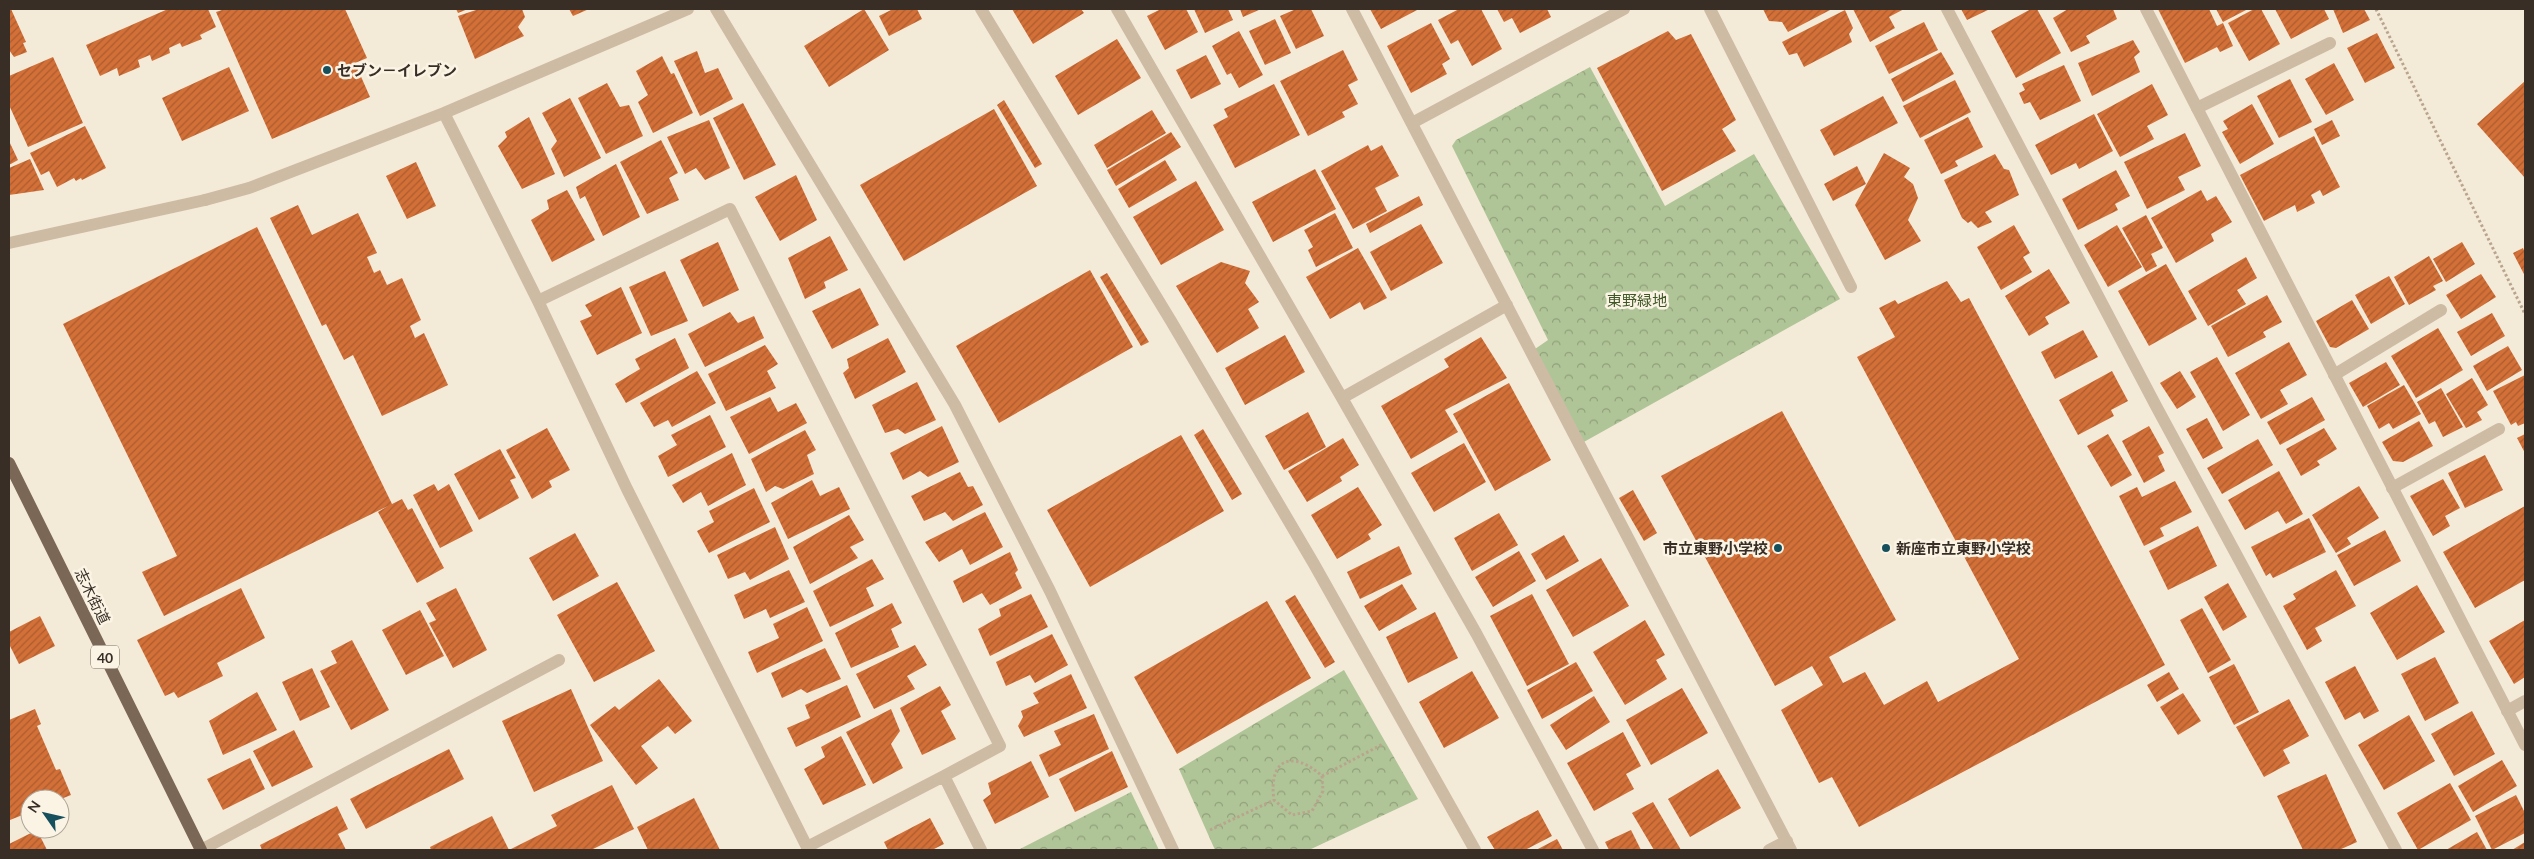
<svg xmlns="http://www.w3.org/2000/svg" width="2534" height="859" viewBox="0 0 2534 859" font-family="Lato,'Noto Sans JP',sans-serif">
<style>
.park{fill:url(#park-crowns)}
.building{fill:url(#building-hatch)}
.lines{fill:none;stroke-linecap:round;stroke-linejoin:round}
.path{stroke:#b9a58d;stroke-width:3;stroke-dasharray:2.5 2.5;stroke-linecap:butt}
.service{stroke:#cdbba3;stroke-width:12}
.minor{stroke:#cdbba3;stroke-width:12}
.tertiary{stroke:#cdbba3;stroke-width:12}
.primary{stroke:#7b6755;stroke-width:12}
.poi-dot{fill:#17505d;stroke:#fbf4e5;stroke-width:2}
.labels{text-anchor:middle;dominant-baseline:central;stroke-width:5;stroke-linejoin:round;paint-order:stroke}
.shield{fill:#fbf4e5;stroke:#72695f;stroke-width:1}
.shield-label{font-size:14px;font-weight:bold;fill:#382e26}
.poi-label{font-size:15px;font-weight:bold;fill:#382e26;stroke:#fbf4e5;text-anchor:start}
.park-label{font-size:15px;fill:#405827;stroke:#fbf4e5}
.street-label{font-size:15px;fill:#382e26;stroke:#fbf4e5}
</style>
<defs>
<pattern id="park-crowns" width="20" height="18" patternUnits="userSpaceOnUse" patternTransform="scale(1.25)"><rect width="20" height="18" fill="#b0c597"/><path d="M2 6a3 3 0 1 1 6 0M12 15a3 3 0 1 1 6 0" fill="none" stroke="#90a07b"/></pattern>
<pattern id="building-hatch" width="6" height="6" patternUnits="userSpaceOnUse" patternTransform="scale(1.25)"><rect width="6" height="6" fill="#d37038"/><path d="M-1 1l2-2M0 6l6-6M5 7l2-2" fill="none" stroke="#ac5c2f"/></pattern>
</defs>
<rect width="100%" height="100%" fill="#f4ead8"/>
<path class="park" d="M1590 67 1665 206 1754 154 1840 299 1582 443 1535 349 1548 340 1452 146 1456 140Z
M1344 670 1418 799 1309 850H1215L1179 769Z
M1131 792 1159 850H1018Z"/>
<path class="building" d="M9 9H11L26 42 23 43 27 52 14 57 9 50Z
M168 9H208L216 27 200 35 202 39 182 47 180 43 169 48 170 53 152 61 150 55 138 60 140 67 119 76 117 68 100 76 86 45Z
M225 9H345L367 58 355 63 370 97 272 139 216 12Z
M456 9H468L458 13Z
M479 9H522L525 17 518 27 524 36 475 59 458 16Z
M569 9H589L573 16Z
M864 9 889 50 829 87 804 46Z
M893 9H917L922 19 889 36 879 16Z
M1012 9H1081L1084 13 1033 44Z
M1161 9H1186L1198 32 1165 50 1147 16Z
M1194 9H1228L1233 20 1205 33Z
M1240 9H1261L1243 17Z
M1296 9H1311L1324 36 1296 49 1280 16Z
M1370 9H1419L1381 29Z
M1459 9H1481L1502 49 1472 66 1458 40 1451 44 1438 20Z
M1497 9H1547L1551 17 1520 33 1512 18 1504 22Z
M1763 9H1832L1788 32 1782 22 1769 21Z
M1853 9H1904L1889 17 1895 28 1870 42Z
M1961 9H1990L1967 20Z
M2031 9H2037L2061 53 2016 78 1991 31Z
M2068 9H2113L2117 19 2086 36 2090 43 2071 52 2053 18Z
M2158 9H2209L2217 26 2223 23 2233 46 2220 52 2217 47 2185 63Z
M2216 9H2248L2223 22Z
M2254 9H2261L2280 44 2249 61 2228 23Z
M2275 9H2324L2329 19 2291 39Z
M2333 9H2364L2370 20 2343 33Z
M1845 10 1853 28 1849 34 1852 42 1804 67 1797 53 1789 55 1782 42Z
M1275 19 1291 53 1265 65 1249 31Z
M1924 22 1938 50 1889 74 1875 46Z
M1431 23 1450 59 1442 64 1447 74 1411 93 1387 46Z
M1239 31 1263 75 1239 88 1231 73 1227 75 1212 46Z
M1668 31 1676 40 1691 34 1736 120 1722 129 1736 151 1662 191 1597 68Z
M2377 33 2395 68 2365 83 2347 48Z
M1117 39 1141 78 1078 115 1055 76Z
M2133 40 2140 52 2134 57 2140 72 2092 96 2078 63Z
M1343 50 1358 80 1348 85 1358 104 1342 112 1345 117 1308 136 1280 81Z
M697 51 705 73 718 68 733 99 700 116 674 61Z
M1941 52 1954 74 1903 102 1891 79Z
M1206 55 1221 84 1191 99 1176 70Z
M662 56 671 74 674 73 693 113 653 133 638 102 648 95 636 71Z
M53 57 83 123 28 147 9 105V76Z
M2334 63 2354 100 2326 115 2305 79Z
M2064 65 2081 101 2040 120 2030 102 2024 104 2019 93 2025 90 2022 84Z
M229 67 249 111 182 141 162 98Z
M2290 79 2312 122 2279 138 2257 96Z
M1955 80 1971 112 1920 138 1903 106Z
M2525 81V178L2477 124Z
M607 83 620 107 629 105 643 136 606 154 578 98Z
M1274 84 1300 135 1235 168 1213 125 1228 117 1224 109Z
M2152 84 2168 115 2147 126 2154 139 2120 157 2097 114Z
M1883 96 1898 123 1834 156 1820 130Z
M570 98 601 158 564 177 551 149 557 141 542 113Z
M1004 100 1042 164 1035 168 997 105Z
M743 103 776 165 744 180 713 118Z
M2252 104 2274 144 2240 164 2222 132 2228 129 2223 121Z
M994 109 1037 186 904 261 860 185Z
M1152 110 1166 133 1107 168 1094 145Z
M2094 114 2113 151 2079 169 2076 163 2051 175 2035 145Z
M529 117 555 174 522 189 498 146 507 137 505 132Z
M1968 117 1983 147 1955 161 1958 166 1941 174 1924 140Z
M709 120 730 168 705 180 696 168 685 174 667 137Z
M2332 120 2340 136 2322 145 2314 129Z
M85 126 106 168 82 180 81 178 76 181 74 178 57 187 49 171 41 175 30 153Z
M1171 132 1181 147 1116 186 1107 170Z
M2185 133 2201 166 2178 177 2185 190 2147 209 2124 162Z
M2314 136 2340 187 2323 196 2320 190 2311 195 2315 203 2297 212 2295 205 2264 221 2240 175Z
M661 140 678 173 669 178 679 200 647 214 620 162Z
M9 141 18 160 9 165Z
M1368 145 1371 151 1382 145 1399 176 1375 188 1387 211 1353 229 1321 171Z
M1884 153 1910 168 1904 177 1913 184 1918 198 1908 220 1921 241 1885 260 1855 205Z
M1995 154 2004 169 2009 170 2019 195 1985 212 1992 222 1978 228 1971 221 1968 223 1962 218 1944 180Z
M30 159 44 190 9 195V168Z
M1165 160 1177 180 1129 208 1118 189Z
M416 162 436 206 407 219 386 176Z
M616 164 640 217 603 236 585 196 580 199 576 187Z
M1857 166 1866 184 1833 201 1824 184Z
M1315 169 1336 209 1273 242 1252 202Z
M2116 170 2130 196 2115 204 2118 210 2078 230 2062 199Z
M796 175 817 220 780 241 755 197Z
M1196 181 1224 230 1161 265 1133 217Z
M567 190 595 240 552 262 531 220 549 209 547 200Z
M2201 190 2207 201 2216 196 2232 222 2211 234 2214 241 2176 263 2151 218Z
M1419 196 1423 205 1370 233 1366 224Z
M298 205 312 235 358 213 377 253 367 257 374 273 380 270 387 285 402 278 421 320 410 326 415 338 424 333 448 385 382 416 353 355 344 360 326 324 322 326 270 218Z
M1335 213 1353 248 1316 267 1308 250 1313 247 1304 230Z
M2146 215 2163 248 2151 254 2157 266 2146 272 2122 228Z
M1421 224 1443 263 1391 291 1370 252Z
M2014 225 2030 253 2023 257 2032 272 2001 290 1977 247Z
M2117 225 2142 267 2108 287 2084 245Z
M257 227 392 504 402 499 408 510 412 508 444 568 417 583 378 512 388 506 164 616 142 572 177 556 63 324Z
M830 236 848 270 824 282 826 288 805 299 788 258Z
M718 242 739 290 703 307 680 260Z
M2462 242 2475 264 2446 282 2433 259Z
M1358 248 1387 298 1364 310 1360 302 1330 319 1306 277Z
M2523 248 2525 253V276L2513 253Z
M2429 256 2443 281 2433 286 2436 290 2409 305 2394 277Z
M2246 257 2257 278 2237 290 2246 304 2208 326 2188 291Z
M1221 262 1250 271 1245 283 1259 302 1248 309 1259 328 1217 353 1176 286Z
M2166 264 2197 319 2149 346 2118 291Z
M2049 269 2070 303 2045 317 2049 324 2029 336 2005 296Z
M1090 270 1133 347 999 423 956 346Z
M665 271 688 321 651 336 629 287Z
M1107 273 1149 342 1141 346 1100 277Z
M2481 274 2496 297 2461 319 2446 295Z
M2389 276 2405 304 2371 324 2355 295Z
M1947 281 1961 302 1969 298 2165 665 1859 827 1832 777 1819 783 1781 710 1823 685 1812 666 1775 686 1661 476 1782 411 1896 620 1829 657 1843 683 1865 672 1884 705 1927 681 1938 702 2019 659 1857 357 1895 337 1879 308 1895 300 1898 304Z
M621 287 642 333 597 355 580 321 592 316 585 305Z
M860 288 879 325 832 349 812 311Z
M2267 295 2282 322 2263 332 2266 337 2228 357 2211 326Z
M2352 300 2369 329 2336 348 2330 347 2316 321Z
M730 312 738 323 754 316 764 338 705 367 688 334Z
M2492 313 2505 336 2471 356 2457 332Z
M2438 328 2463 370 2416 398 2391 356Z
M2083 330 2098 357 2055 379 2041 352Z
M1285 335 1305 372 1245 405 1225 368Z
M1481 337 1507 378 1445 410 1458 432 1411 459 1381 406 1449 367 1444 359Z
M675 338 689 368 626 403 615 384 640 369 635 359Z
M888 338 906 372 855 399 843 373 849 368 847 359Z
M2289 342 2307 375 2280 390 2288 404 2261 419 2235 373Z
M765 345 778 364 767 371 776 388 726 411 708 374Z
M2508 346 2522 370 2487 391 2473 366Z
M2217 357 2250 415 2223 431 2190 372Z
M2386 362 2400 385 2363 407 2349 383Z
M697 371 716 403 672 427 668 420 654 427 640 403Z
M2112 371 2128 401 2111 410 2114 416 2078 435 2059 400Z
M2180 371 2196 397 2177 409 2160 383Z
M2525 375V423L2518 426 2516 422 2511 425 2493 391Z
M2472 378 2488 405 2477 412 2482 420 2466 428 2446 394Z
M917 382 936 420 905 434 898 429 885 433 872 405Z
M1509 383 1551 460 1495 491 1453 414Z
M2404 385 2421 414 2393 429 2389 423 2379 429 2367 406Z
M2441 388 2463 427 2443 437 2435 421 2429 424 2417 402Z
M770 397 778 412 796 403 807 423 749 454 730 417Z
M2312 397 2325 420 2280 445 2267 422Z
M1308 412 1326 447 1284 470 1265 436Z
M710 415 726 447 668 477 658 456 677 445 671 435Z
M2207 418 2223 448 2203 459 2186 429Z
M2419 421 2433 446 2403 462 2393 461 2382 442Z
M942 426 959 462 928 477 920 471 903 480 890 453Z
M2149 426 2164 453 2158 456 2165 471 2144 483 2122 441Z
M547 428 570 470 549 481 552 487 532 499 506 450Z
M2324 428 2337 449 2317 461 2320 465 2301 476 2286 449Z
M1203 429 1242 494 1232 500 1194 435Z
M805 430 816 450 807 455 814 474 783 489 775 486 766 492 751 459Z
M2108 434 2132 475 2111 487 2087 446Z
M2525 434V453L2517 438Z
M1181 435 1224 511 1090 587 1047 510Z
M1343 438 1359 465 1340 477 1342 481 1307 502 1288 471Z
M2258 439 2273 465 2222 494 2207 468Z
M1464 443 1486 482 1434 512 1411 473Z
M500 449 516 478 510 480 519 498 479 520 454 474Z
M732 453 746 485 708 506 701 492 683 503 672 485Z
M2485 455 2503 490 2465 508 2448 473Z
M2279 471 2303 514 2286 524 2278 511 2245 530 2228 500Z
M960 472 968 487 973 486 983 505 953 521 945 512 924 521 911 496Z
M2443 479 2460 508 2445 516 2450 526 2433 536 2410 496Z
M812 480 820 496 839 487 850 509 788 539 771 503Z
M2175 481 2192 512 2160 528 2164 536 2144 546 2119 496 2137 487 2142 497Z
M434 484 438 491 449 484 473 531 440 548 413 495Z
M2359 486 2379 518 2347 538 2351 544 2336 553 2312 515Z
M1358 487 1382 525 1368 534 1371 539 1337 559 1311 515Z
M754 488 770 522 709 553 697 531 714 522 709 511Z
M1633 490 1657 533 1644 541 1619 498Z
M2525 506V580L2475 608 2443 552Z
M985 512 1003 547 970 565 962 549 939 562 925 542Z
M1499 513 1518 545 1472 571 1454 538Z
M849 515 864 540 850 547 858 558 810 584 793 547Z
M2309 518 2326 552 2273 578 2270 573 2266 576 2251 547Z
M2198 526 2217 566 2168 590 2149 551Z
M775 527 789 559 750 580 745 572 728 579 717 555Z
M2385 530 2401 561 2354 586 2337 555Z
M575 533 599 576 553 601 529 558Z
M1564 535 1579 561 1546 580 1531 554Z
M1399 546 1412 574 1360 599 1347 572Z
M1519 551 1536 581 1493 607 1475 577Z
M1010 552 1018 570 1015 573 1022 588 990 605 982 593 963 603 953 581Z
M1601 558 1629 606 1573 637 1546 590Z
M872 559 884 579 866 588 874 606 830 627 813 591Z
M789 570 805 602 770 618 766 609 744 619 734 595Z
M2336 570 2356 606 2315 628 2322 641 2307 650 2283 606 2296 599 2293 594Z
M617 582 655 651 594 682 557 615Z
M2228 583 2247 617 2223 631 2204 597Z
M1402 584 1417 609 1379 631 1364 606Z
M2417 585 2445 632 2397 660 2370 613Z
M241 588 265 638 217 663 223 676 178 698 174 692 165 696 137 640Z
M456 588 487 650 453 668 429 623 436 620 426 603Z
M1031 594 1048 627 990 656 978 629 1001 616 999 609Z
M1532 594 1569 664 1527 686 1490 616Z
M1295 595 1335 662 1325 668 1285 601Z
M1267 601 1311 678 1177 754 1134 677Z
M892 603 902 623 891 629 899 647 851 668 835 633Z
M807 607 823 641 757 673 748 652 779 638 773 624Z
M2202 608 2231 660 2208 673 2180 620Z
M420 610 444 656 406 675 382 630Z
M1435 612 1458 658 1408 683 1386 637Z
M40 616 55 646 19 664 9 644V632Z
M1645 620 1665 655 1656 660 1667 679 1625 705 1593 652Z
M2525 620V677L2514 684 2489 641Z
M1052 634 1068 665 1035 683 1030 675 1006 686 996 662Z
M352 640 389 710 351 730 320 671 337 663 331 651Z
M915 645 927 665 907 676 915 689 874 709 856 674Z
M825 648 841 679 807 693 801 689 782 698 771 673Z
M2435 657 2459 703 2425 721 2401 674Z
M1576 662 1593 691 1542 719 1527 690Z
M2234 664 2259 712 2234 725 2209 677Z
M2355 666 2379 711 2364 719 2360 712 2345 720 2325 682Z
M312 668 330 707 300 721 282 682Z
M1472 671 1499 718 1444 748 1419 702Z
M2169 672 2179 689 2157 702 2147 685Z
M1071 674 1087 708 1024 737 1018 726 1023 717 1021 711 1039 703 1033 693Z
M659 679 692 721 675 734 668 726 641 746 658 768 636 785 590 725 615 706 619 710Z
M847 685 861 717 796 747 787 728 810 718 805 705Z
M940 686 951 705 941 711 956 739 922 755 900 708Z
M1682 688 1708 733 1651 765 1626 720Z
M571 689 603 761 534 792 502 721Z
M257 692 277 730 223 755 209 721Z
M2183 693 2201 721 2178 735 2160 707Z
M1594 696 1610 722 1566 750 1550 725Z
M2289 699 2309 736 2283 750 2290 763 2264 777 2236 727Z
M35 709 41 724 37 726 56 770 60 769 71 795 61 799H30V812L10 820 9 720Z
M891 709 900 731 891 744 903 768 873 784 846 732Z
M2472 711 2495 754 2454 776 2431 734Z
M1094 714 1109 749 1049 777 1039 755 1061 745 1054 731Z
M2409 715 2435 761 2384 790 2358 745Z
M294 730 313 767 272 787 253 751Z
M1623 732 1641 766 1626 774 1634 789 1594 811 1567 763Z
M841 736 866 785 823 805 804 769 825 757 821 747Z
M449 749 464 779 366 829 350 799Z
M1112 751 1128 787 1075 812 1059 779Z
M250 758 265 789 223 810 207 779Z
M2502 760 2517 786 2473 812 2458 786Z
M1031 761 1049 797 995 824 983 800 991 794 988 783Z
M1718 769 1741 808 1690 837 1668 799Z
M2326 774 2357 842 2339 850H2303L2277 796Z
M2450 783 2471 820 2418 850 2397 813Z
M612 785 634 829 591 850H431L430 847 492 816 509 850 557 826 551 815Z
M2516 795 2525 813V833L2492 850 2475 816Z
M694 798 720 850H648L637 827Z
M1653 802 1681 850H1654L1632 813Z
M337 806 348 829 338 834 346 850H262L260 845Z
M1538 810 1552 836 1525 850H1495L1487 837Z
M930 818 944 844 932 850H888L884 842Z
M37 830 47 850H9V844Z
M1631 830 1641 850H1609L1605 842Z
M2477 832 2487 850H2446Z
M1557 839 1563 850H1536Z
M2525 842V850H2512Z"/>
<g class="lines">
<path class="path" d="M2376 9 2525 314
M1322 776 1323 791 1312 811 1292 815 1274 800C1268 759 1292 749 1322 776L1383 744
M1210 830 1274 800"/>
<path class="service" d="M2197 108 2330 43
M2334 375 2441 310
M2392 488 2499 429
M2507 711 2525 701
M201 850 559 660"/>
<path class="minor" d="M716 9 955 405 1050 591 1173 850
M981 9 1171 321 1314 564 1475 850
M1117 9 1342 398 1507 305
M1352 9 1791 850
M1710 9 1851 287
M1947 9 2156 406 2396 850
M2146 9 2525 745
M444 113 538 301 627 489 807 847 944 776 981 850
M1412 123 1624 9
M205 200 249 188 444 113 688 9
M538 301 730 209 1000 746 944 776
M1342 398 1476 633 1593 850
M1769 850 1787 841"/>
<path class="tertiary" d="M9 243 205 200"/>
<path class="primary" d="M9 463 201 850"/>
</g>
<g class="poi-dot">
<circle cx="327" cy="70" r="5"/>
<circle cx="1778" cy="548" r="5"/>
<circle cx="1886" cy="548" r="5"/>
</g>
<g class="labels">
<rect class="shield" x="91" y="645.5" width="28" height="23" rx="4"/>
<g class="shield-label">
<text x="105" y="657">40</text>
</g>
<g class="poi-label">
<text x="337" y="70">セブン－イレブン</text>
<text x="1768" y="548" text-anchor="end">市立東野小学校</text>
<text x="1896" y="548">新座市立東野小学校</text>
</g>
<g class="park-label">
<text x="1637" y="300">東野緑地</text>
</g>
<g class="street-label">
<text transform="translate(93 596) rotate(64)">志木街道</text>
</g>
</g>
<rect width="2534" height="859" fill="none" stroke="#382e26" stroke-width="20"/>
<g transform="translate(45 814) rotate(304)"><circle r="24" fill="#fbf4e5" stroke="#ada599"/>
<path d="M0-4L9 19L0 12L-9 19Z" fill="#17505d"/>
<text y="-8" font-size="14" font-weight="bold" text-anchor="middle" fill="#382e26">N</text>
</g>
</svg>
